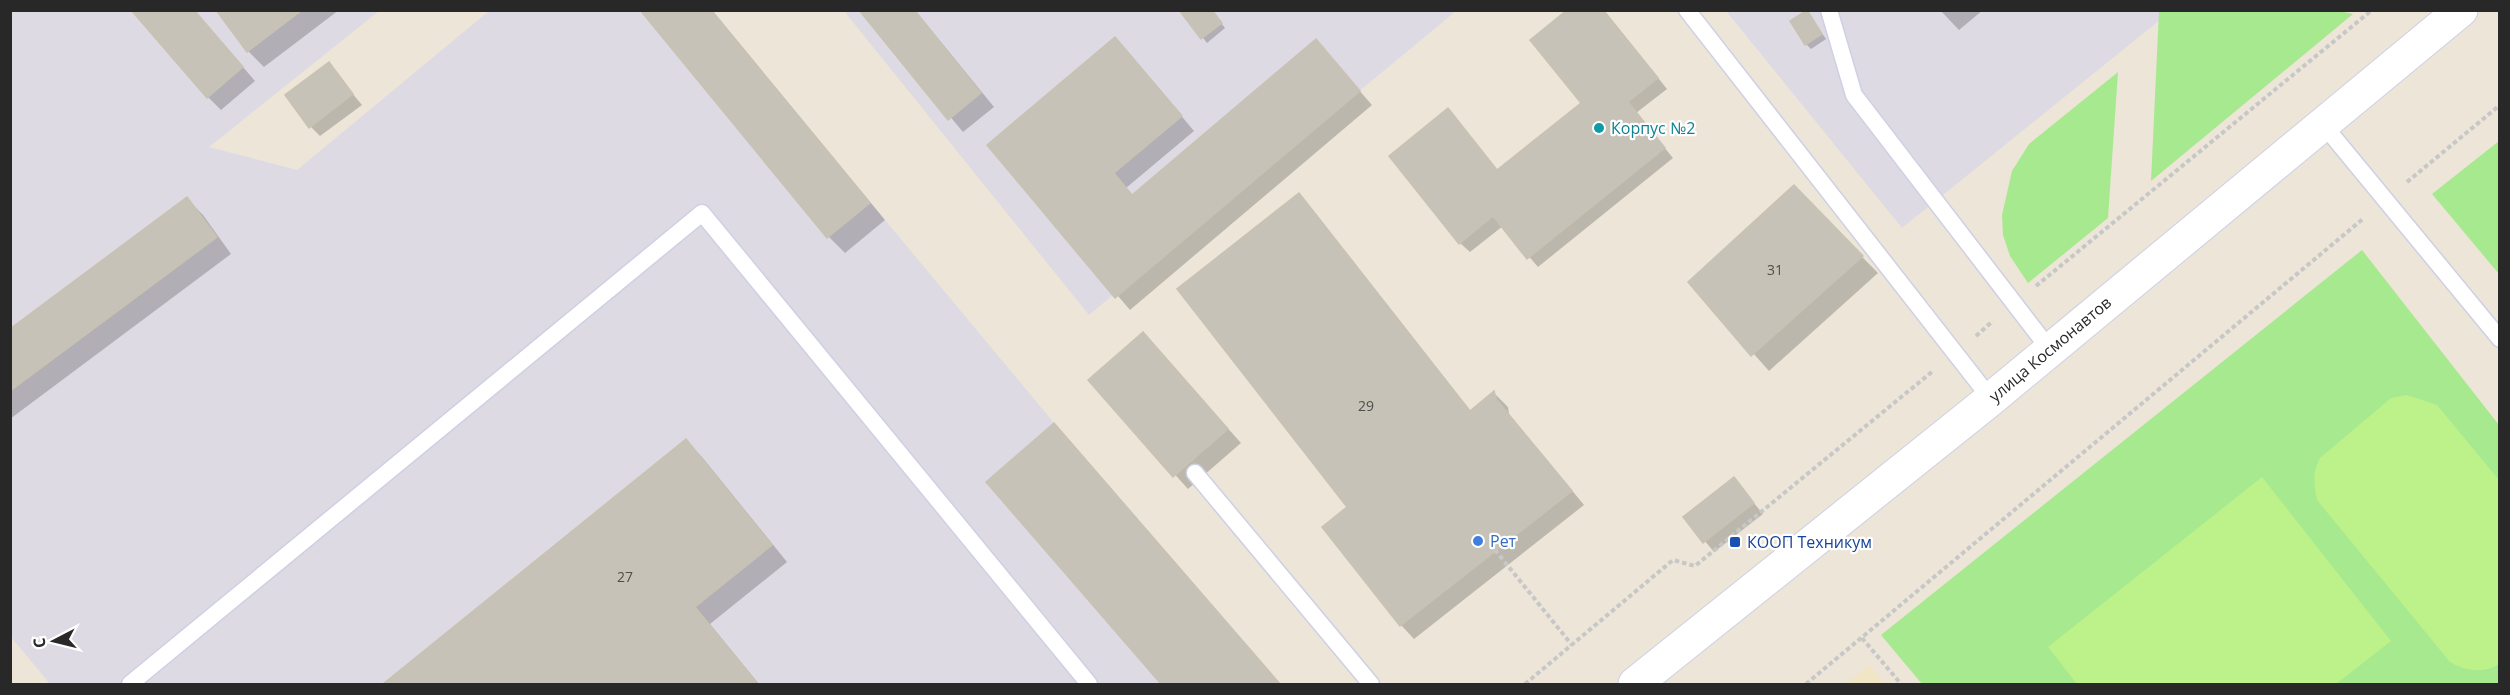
<svg xmlns="http://www.w3.org/2000/svg" width="2510" height="695" viewBox="0 0 2510 695" font-family="'Open Sans',sans-serif">
<style>
.industrial{fill:#dedae4}
.education{fill:#f0e6c6}
.green{fill:#a7e98f}
.pitch{fill:#bdf18a}
.shadow{fill:#0003}
.building{fill:#c7c2b8;stroke:#c8c2b2;stroke-width:1.5}
.lines{fill:none;stroke-linecap:round;stroke-linejoin:round}
.service-casing{stroke:#ced0e3;stroke-width:19}
.secondary-casing{stroke:#ced0e3;stroke-width:35}
.path{stroke:#c7c7c7;stroke-width:4;stroke-dasharray:4.5 3;stroke-linecap:butt}
.service{stroke:#fff;stroke-width:16}
.secondary{stroke:#fff;stroke-width:33}
.culture-dot{fill:#0f9aa8;stroke:#fff;stroke-width:2}
.shop-dot{fill:#3f7fe0;stroke:#fff;stroke-width:2}
.transit-dot{fill:#1a4fb4;stroke:#fff;stroke-width:2}
.labels{text-anchor:middle;dominant-baseline:central;stroke-width:4.5;stroke-linejoin:round;paint-order:stroke}
.number-label{font-size:14px;fill:#504e4c}
.culture-label{font-size:16px;fill:#0d838f;stroke:#fff;text-anchor:start}
.street-label{font-size:16px;fill:#282828;stroke:#fff}
.shop-label{font-size:16px;fill:#366cbe;stroke:#fff;text-anchor:start}
.transit-label{font-size:16px;fill:#164399;stroke:#fff;text-anchor:start}
</style>
<rect width="100%" height="100%" fill="#ece5d8"/>
<path class="industrial" d="M10 11H379L209 147 297 170 489 11H711L1054 423 1280 684H50L11 637Z
M844 11H1456L1089 315Z
M1726 11H2171L1902 228Z"/>
<path class="education" d="M1870 665 1885 684H1846Z"/>
<path class="green" d="M2340 11 2353 14 2151 181 2159 11Z
M2118 72 2108 218 2028 283 2010 256 2003 235 2002 215 2012 171 2029 144Z
M2499 141V274L2432 194Z
M2362 250 2499 425V684H1922L1881 635Z"/>
<path class="pitch" d="M2407 395 2437 405 2499 480 2500 663C2486 674 2464 671 2450 662L2317 500C2314 484 2312 473 2320 458L2391 398Z
M2262 477 2391 641 2336 684H2077L2048 647Z"/>
<path class="shadow" d="M194 10 255 81 221 110 208 97Z
M217 10H339L264 67 248 51Z
M642 10H712L885 220 845 253 829 237Z
M861 10H915L994 107 963 132Z
M1181 10H1211L1225 28 1207 43Z
M1569 10H1604L1667 89 1636 113 1673 158 1538 267 1503 226 1470 252 1460 243 1457 120 1498 171 1583 103Z
M1940 10H1983L1959 30Z
M1807 12 1826 39 1811 49 1806 44Z
M1316 41 1372 105 1130 310 989 145 1128 52 1194 131 1126 188 1133 196Z
M328 64 362 105 320 136 311 127Z
M1794 188 1878 273 1769 371 1690 282Z
M1299 195 1312 209 1471 412 1494 393 1508 407 1509 414 1584 505 1414 639 1401 625 1349 508Z
M187 199 203 215 231 254 10 419V331Z
M1143 334 1241 443 1188 489 1090 380Z
M1054 425 1070 441 1280 684H1163L989 482Z
M686 441 702 457 787 562 710 624 759 684H386Z
M1734 479 1763 514 1714 552 1685 517Z"/>
<path class="building" d="M131 10H194L243 67 207 98Z
M216 10H302L247 52Z
M640 10H711L870 203 827 238Z
M859 10H914L981 93 948 120Z
M1179 10H1212L1222 23 1201 39Z
M1567 10H1603L1658 78 1628 102 1665 148 1527 259 1493 216 1459 244 1389 156 1448 108 1497 170 1581 103 1530 40Z
M1807 10 1822 34 1805 45 1790 21Z
M1115 37 1182 116 1114 173 1132 195 1316 39 1360 91 1115 298 987 145Z
M329 62 353 94 309 128 285 95Z
M1794 185 1863 256 1751 356 1688 282Z
M1299 193 1470 411 1494 391 1496 399 1572 491 1400 626 1322 527 1347 507 1177 289Z
M187 197 217 237 10 391V329Z
M1143 332 1228 429 1173 477 1088 380Z
M1054 423 1280 684H1161L986 482Z
M686 439 772 545 695 607 758 684H383Z
M1734 477 1754 503 1703 543 1683 517Z"/>
<g class="lines">
<defs>
<path id="service" d="M1687 10 1991 399
M1829 10 1854 95 2050 350
M2322 123 2500 339
M1195 473 1371 684
M130 684 702 213 1089 684"/>
<path id="secondary" d="M1635 684 1991 399 2461 10"/>
</defs>
<use href="#service" class="service-casing"/>
<use href="#secondary" class="secondary-casing"/>
<path class="path" d="M2407 182 2500 105
M2036 286 2372 10
M1976 336 1993 321
M1495 550 1572 645
M1862 638 1901 684
M1525 684 1673 560 1695 566 1933 371
M1806 684 2364 218"/>
<use href="#service" class="service"/>
<use href="#secondary" class="secondary"/>
</g>
<circle class="culture-dot" cx="1599" cy="128" r="6"/>
<circle class="shop-dot" cx="1478" cy="541" r="6"/>
<rect class="transit-dot" x="1729" y="536" width="12" height="12" rx="3"/>
<g class="labels">
<g class="number-label">
<text x="1775" y="269">31</text>
<text x="1366" y="405">29</text>
<text x="625" y="576">27</text>
</g>
<g class="culture-label">
<text x="1611" y="128">Корпус №2</text>
</g>
<g class="street-label">
<text transform="translate(2050 349) rotate(-40)">улица Космонавтов</text>
</g>
<g class="shop-label">
<text x="1490" y="541">Рет</text>
</g>
<g class="transit-label">
<text x="1747" y="542">КООП Техникум</text>
</g>
</g>
<rect width="2510" height="695" fill="none" stroke="#282828" stroke-width="24"/>
<g transform="translate(54 641) rotate(263)" stroke="#ffffff" stroke-width="4.5" paint-order="stroke">
<path d="M0-4.5L10 22L0 15L-10 22Z" fill="#282828"/>
<text y="-9" font-size="16" font-weight="bold" text-anchor="middle" fill="#282828">С</text>
</g>
</svg>
